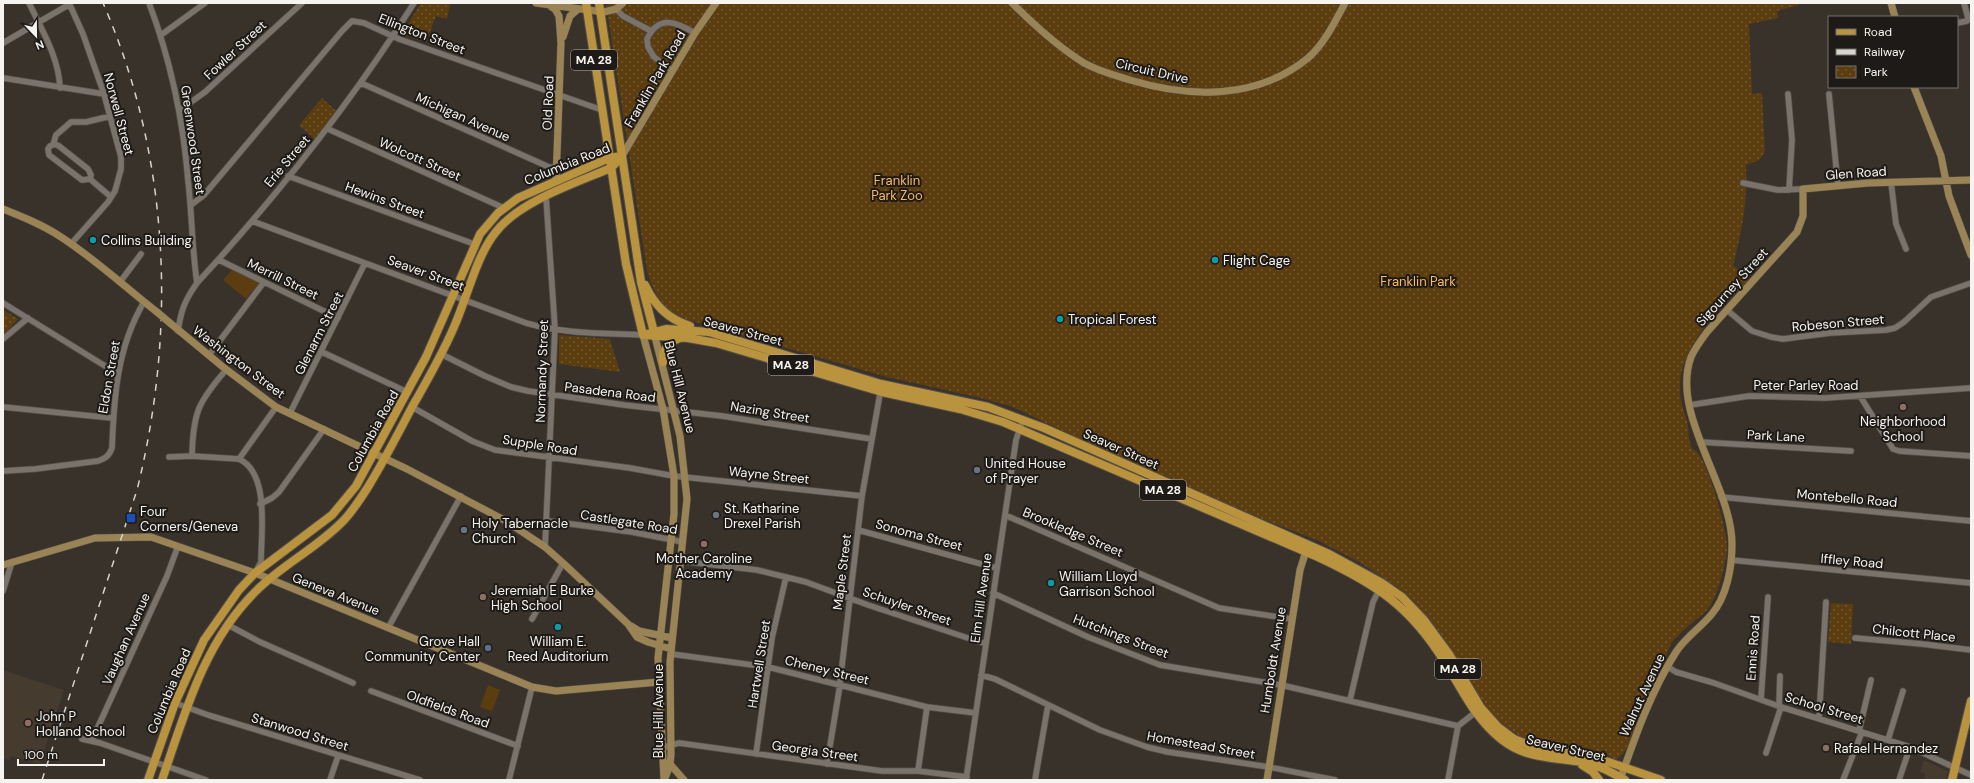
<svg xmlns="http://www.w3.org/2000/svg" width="1974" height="783" viewBox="0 0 1974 783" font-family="'DM Sans',sans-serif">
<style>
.built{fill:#453b2f}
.grass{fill:#5b3d10}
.park{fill:url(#park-dots)}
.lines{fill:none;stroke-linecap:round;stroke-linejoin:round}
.street-casing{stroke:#534e48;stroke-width:7}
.secondary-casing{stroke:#534e48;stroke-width:8}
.primary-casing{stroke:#534e48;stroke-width:10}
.street{stroke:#7a736b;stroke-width:5.5}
.secondary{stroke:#9a8355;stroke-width:7}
.primary{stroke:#ba933f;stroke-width:8}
.rail{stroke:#d7d3cd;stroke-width:1.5;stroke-dasharray:7 7;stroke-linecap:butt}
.secondary-bridge-casing{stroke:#534e48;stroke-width:8;stroke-linecap:butt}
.secondary-bridge{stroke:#9a8355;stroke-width:7}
.culture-dot{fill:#0f9aa8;stroke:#1d1a17;stroke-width:1.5}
.education-dot{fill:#8d6e63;stroke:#1d1a17;stroke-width:1.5}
.worship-dot{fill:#6b7280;stroke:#1d1a17;stroke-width:1.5}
.transit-dot{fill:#1a4fb4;stroke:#1d1a17;stroke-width:1.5}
.service-dot{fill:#5c6f8a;stroke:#1d1a17;stroke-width:1.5}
.labels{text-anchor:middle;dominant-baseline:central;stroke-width:4;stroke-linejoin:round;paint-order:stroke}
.shield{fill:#1d1a17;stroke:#b6b2ae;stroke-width:1}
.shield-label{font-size:12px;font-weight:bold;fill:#f7f3ee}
.street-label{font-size:13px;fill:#f7f3ee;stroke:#1d1a17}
.park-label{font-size:13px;fill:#fcba5f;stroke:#1d1a17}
.poi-label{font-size:13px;fill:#f7f3ee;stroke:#1d1a17;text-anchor:start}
</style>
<defs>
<pattern id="park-dots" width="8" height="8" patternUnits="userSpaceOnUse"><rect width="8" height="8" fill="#5b3d10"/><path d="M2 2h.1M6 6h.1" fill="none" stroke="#735a33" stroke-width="1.8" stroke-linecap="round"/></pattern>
</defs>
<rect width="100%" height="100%" fill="#38322b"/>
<path class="built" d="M3 670 64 690 40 764 11 756 10 760 3 759Z
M1924 760 1948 771 1945 780H1924L1925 774 1920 772Z"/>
<path class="grass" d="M232 270 259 283 246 299 223 280Z
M488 685 500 690 492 711 480 707Z"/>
<path class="park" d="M421 3H444L450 5 447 19 436 16 426 42 406 36 404 30Z
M606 3H1799V5L1777 11 1778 18 1749 24 1752 94 1762 93 1765 152 1759 160 1746 165C1748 199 1742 232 1733 265L1749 279C1719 312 1672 350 1681 400 1682 407 1685 414 1687 421 1689 429 1688 444 1693 449 1694 450 1696 451 1697 452 1709 465 1728 532 1727 550 1725 567 1717 603 1703 614 1693 622 1683 630 1674 640 1667 647 1667 659 1662 667 1659 675 1654 681 1651 688 1642 706 1633 752 1615 760L1604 753 1592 750 1541 745 1524 739 1502 724 1485 707 1442 636 1414 602 1397 587 1359 562 1317 540 1244 512 1230 508 1153 474 1013 407 981 398 887 377 682 318C662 310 653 290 647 271Z
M322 98 337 112 315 139 299 125Z
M3 310 18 319 7 331 3 333Z
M559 335 610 339 620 372 559 364Z
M1831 603 1853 604 1851 644 1828 642Z"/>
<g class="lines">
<defs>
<path id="street" d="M29 3C42 30 59 58 60 88
M69 3 83 34 104 94 121 157V169L115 191 108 202 71 244
M149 3C171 61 183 119 188 180 192 214 192 249 197 283
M616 9 623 16 651 31
M1957 23 1967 21 1968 18 1964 3
M161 35 205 3
M3 43 70 4
M673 71 654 57 648 47 647 39C659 14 676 22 695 33
M3 78 104 94
M361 83 549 167 558 168
M1788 94 1792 140 1789 190
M1829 94 1838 186
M180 110 205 92 302 3
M328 129 504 208
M53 145 56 135 71 122H86L111 116
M288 176 474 244
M90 179 82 180 49 155 48 149 50 146 55 144 59 146 88 169 91 175 90 179 111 197
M1891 182 1896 224 1906 249
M1743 183 1778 190 1803 189
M191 205 204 195 342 31 352 21 364 23 399 39 602 110
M252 221 526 323C564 334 604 333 643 335
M219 260 338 318
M120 282 141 254
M3 303 118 374
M1727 310 1752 331 1771 337 1783 339 1830 333 1886 330 1895 328 1904 322 1931 297 1971 283
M178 331C181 310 185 300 197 283 277 196 351 103 414 3
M3 339 28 318
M322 352 407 392
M441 354 485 376 511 387 528 391 624 405 722 416 872 439
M209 355 264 282
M1860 396 1893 449 1899 451 1971 456
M1690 405 1749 396 1825 398 1971 388
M3 407 112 418
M412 407 472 441 495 450 630 468 674 476 862 496
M290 413 365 263
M1700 442 1851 451
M192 456C193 413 198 402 226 370
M169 457 192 456 239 459
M3 471 35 469 98 461C106 458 109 456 112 448 114 397 117 347 144 302
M1721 497 1971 521
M260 504 272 498 279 492 324 429
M1005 515 1219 608 1292 619
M548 521 632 532 683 542
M858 530 996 568
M545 547 555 329 546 197
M1731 560 1971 583
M681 561 757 570 806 582 868 605 986 644
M256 571 261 562C261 533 270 473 239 459L276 407
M3 591 12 562
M993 593 1088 637 1160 665 1281 685 1458 726
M532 619 563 563
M228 625 260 642 353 683
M388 628 461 496
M1855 638 1922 644 1971 650
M671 654 768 667 927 707 976 713
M1668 667 1676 672 1714 683 1781 707 1910 747 1971 775
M981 675 995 679 1100 730 1147 747 1168 752 1269 767 1335 780
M371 691 518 746
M1761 699 1768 597
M1350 700 1373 602 1380 588
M175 703 208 715 420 780
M1779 706 1780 676
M1819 718 1826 602
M1859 731 1871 680
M82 739 100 743 206 780
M92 740 167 576 178 546
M1888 740 1903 691
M661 748 679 743 882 771H918L967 777
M1766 753 1781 707
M756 754 772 638 786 577
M827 764 839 691 862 496 881 388
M918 771 927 707
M330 780 338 756
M509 780 532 687
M966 780 1016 440 1023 419
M1035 780 1048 705
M1448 780 1458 726 1477 711
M1843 780 1862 732
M1899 780 1910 747"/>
<path id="secondary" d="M536 3 604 12 616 9 623 3
M1012 3C1034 25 1058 47 1084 63 1098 71 1114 75 1130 80 1190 98 1257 100 1308 58 1324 44 1335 22 1345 3
M1891 3 1895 17
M550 6 555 9 559 16 561 43 556 181
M563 37 570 16 578 9
M1914 87 1941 156 1949 196 1971 255
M622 156 695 33 716 3
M3 209C23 217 43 225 61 237 95 259 125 287 157 312
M170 323 223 367 276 407 407 469 506 521 545 547 563 563 628 624 637 637 648 642 671 649
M643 335 663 409 674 476V514L658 658 664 780
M655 337 680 436 687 499 670 662 671 754 670 765 665 778
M3 565 95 538 151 537 255 573 532 687 556 691 659 682
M631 626 639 631 672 638
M669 763 684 780
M1267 780 1300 570 1307 548
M1620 780C1635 737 1651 691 1676 652 1685 638 1700 628 1711 615 1727 597 1732 567 1732 544 1732 486 1670 414 1691 357 1695 348 1701 340 1707 332L1797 232 1803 216V189L1868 183 1971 180"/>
<path id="primary" d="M586 3 626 264 643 335
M599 3 641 282 655 336
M645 285C655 306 668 319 690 326
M643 335 666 329 709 332 881 384 988 407 1044 428 1329 554 1382 583 1402 597 1424 620 1449 654 1481 708 1498 727 1514 739 1541 750 1591 756 1661 780
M644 335 688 338 716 343 882 392 960 409 1003 422 1318 557C1376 584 1410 606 1444 661 1462 688 1474 718 1501 739 1526 759 1551 757 1581 762 1597 764 1611 772 1625 780
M663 362C662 349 668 342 680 338
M1582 765 1593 772 1599 780
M148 780 175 703 204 640 239 590 255 573 332 515 356 486 426 357 480 234 498 213 518 198 609 158 622 156
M162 780C185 713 204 642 256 591 283 564 319 547 345 519 354 509 361 498 368 487 384 461 398 434 412 407 427 381 442 355 454 327 467 298 476 257 495 233 518 202 575 183 611 168L622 156
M1952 780 1971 701"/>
</defs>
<use href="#street" class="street-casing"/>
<use href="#secondary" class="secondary-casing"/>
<use href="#primary" class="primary-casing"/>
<use href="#street" class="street"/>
<use href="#secondary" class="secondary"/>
<use href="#primary" class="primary"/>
<path class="rail" d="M42 780 137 490C177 329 170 156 103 3"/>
<defs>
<path id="secondary-bridge" d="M157 312 170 323"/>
</defs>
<use href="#secondary-bridge" class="secondary-bridge-casing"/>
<use href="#secondary-bridge" class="secondary-bridge"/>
</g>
<g class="culture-dot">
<circle cx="93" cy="240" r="4"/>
<circle cx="1215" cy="260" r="4"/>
<circle cx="1060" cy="319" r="4"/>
<circle cx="1051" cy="583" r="4"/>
<circle cx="558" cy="627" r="4"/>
</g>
<g class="education-dot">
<circle cx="1903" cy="407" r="4"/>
<circle cx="704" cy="544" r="4"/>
<circle cx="483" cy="597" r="4"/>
<circle cx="28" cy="723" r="4"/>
<circle cx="1826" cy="748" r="4"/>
</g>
<g class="worship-dot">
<circle cx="977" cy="470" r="4"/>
<circle cx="716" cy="515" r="4"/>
<circle cx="464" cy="530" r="4"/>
</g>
<rect class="transit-dot" x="126" y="513" width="10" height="10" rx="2"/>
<circle class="service-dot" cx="488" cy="648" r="4"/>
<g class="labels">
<g class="shield">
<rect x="571" y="50" width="46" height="20" rx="3"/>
<rect x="768" y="355" width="46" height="20" rx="3"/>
<rect x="1140" y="480" width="46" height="20" rx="3"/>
<rect x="1435" y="659" width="46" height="20" rx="3"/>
</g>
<g class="shield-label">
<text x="594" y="60">MA 28</text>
<text x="791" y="365">MA 28</text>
<text x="1163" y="490">MA 28</text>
<text x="1458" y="669">MA 28</text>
</g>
<g class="street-label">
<text transform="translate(422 34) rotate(21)">Ellington Street</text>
<text transform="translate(235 50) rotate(-43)">Fowler Street</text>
<text transform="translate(1152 71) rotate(13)">Circuit Drive</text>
<text transform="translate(655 79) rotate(-60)">Franklin Park Road</text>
<text transform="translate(548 103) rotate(-88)">Old Road</text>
<text transform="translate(119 114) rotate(75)">Norwell Street</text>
<text transform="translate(463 117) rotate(24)">Michigan Avenue</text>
<text transform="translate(193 140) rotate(82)">Greenwood Street</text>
<text transform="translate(420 159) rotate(24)">Wolcott Street</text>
<text transform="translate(287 161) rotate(-50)">Erie Street</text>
<text transform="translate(567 164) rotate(-22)">Columbia Road</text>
<text transform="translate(1856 173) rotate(-4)">Glen Road</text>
<text transform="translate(385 200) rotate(20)">Hewins Street</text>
<text transform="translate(426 273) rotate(20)">Seaver Street</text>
<text transform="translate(283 279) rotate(26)">Merrill Street</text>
<text transform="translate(1732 287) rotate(-48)">Sigourney Street</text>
<text transform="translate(1838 323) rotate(-5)">Robeson Street</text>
<text transform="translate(743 331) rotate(15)">Seaver Street</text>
<text transform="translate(319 333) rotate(-63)">Glenarm Street</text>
<text transform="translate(239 362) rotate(37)">Washington Street</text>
<text transform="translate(542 371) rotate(-88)">Normandy Street</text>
<text transform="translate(109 377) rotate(-80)">Eldon Street</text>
<text x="1806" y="385">Peter Parley Road</text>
<text transform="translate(680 387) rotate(76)">Blue Hill Avenue</text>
<text transform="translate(610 392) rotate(7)">Pasadena Road</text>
<text transform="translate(770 412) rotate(9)">Nazing Street</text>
<text transform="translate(373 431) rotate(-61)">Columbia Road</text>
<text transform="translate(1776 436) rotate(3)">Park Lane</text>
<text transform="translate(540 445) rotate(9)">Supple Road</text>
<text transform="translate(1121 449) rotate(24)">Seaver Street</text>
<text transform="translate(769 475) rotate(6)">Wayne Street</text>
<text transform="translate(1847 498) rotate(5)">Montebello Road</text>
<text transform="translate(629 522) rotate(9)">Castlegate Road</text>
<text transform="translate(1073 532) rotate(23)">Brookledge Street</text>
<text transform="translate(919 535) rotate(15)">Sonoma Street</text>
<text transform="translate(1852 561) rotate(5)">Iffley Road</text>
<text transform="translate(842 572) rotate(-83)">Maple Street</text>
<text transform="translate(336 594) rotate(22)">Geneva Avenue</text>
<text transform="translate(981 598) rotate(-82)">Elm Hill Avenue</text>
<text transform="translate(907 606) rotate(19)">Schuyler Street</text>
<text transform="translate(1914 633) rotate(6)">Chilcott Place</text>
<text transform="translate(1121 636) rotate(21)">Hutchings Street</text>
<text transform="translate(126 639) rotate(-66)">Vaughan Avenue</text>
<text transform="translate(1753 648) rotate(-86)">Ennis Road</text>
<text transform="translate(1273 660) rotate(-81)">Humboldt Avenue</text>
<text transform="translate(759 664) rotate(-81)">Hartwell Street</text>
<text transform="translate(827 670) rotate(14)">Cheney Street</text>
<text transform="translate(169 691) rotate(-67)">Columbia Road</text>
<text transform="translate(1642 695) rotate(-65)">Walnut Avenue</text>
<text transform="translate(1824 708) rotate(17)">School Street</text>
<text transform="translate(448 709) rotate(20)">Oldfields Road</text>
<text transform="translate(658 711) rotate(-90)">Blue Hill Avenue</text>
<text transform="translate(300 732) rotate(17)">Stanwood Street</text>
<text transform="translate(1201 745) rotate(10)">Homestead Street</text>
<text transform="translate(1566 748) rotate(13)">Seaver Street</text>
<text transform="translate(815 751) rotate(8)">Georgia Street</text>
</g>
<g class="park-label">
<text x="897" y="180">Franklin<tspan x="897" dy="15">Park Zoo</tspan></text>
<text x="1418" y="281">Franklin Park</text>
</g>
<g class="poi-label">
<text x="101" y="240">Collins Building</text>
<text x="1223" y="260">Flight Cage</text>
<text x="1068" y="319">Tropical Forest</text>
<text x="1903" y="421" text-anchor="middle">Neighborhood<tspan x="1903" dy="15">School</tspan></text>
<text x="985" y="463">United House<tspan x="985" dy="15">of Prayer</tspan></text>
<text x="724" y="508">St. Katharine<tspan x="724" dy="15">Drexel Parish</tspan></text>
<text x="140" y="511">Four<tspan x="140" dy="15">Corners/Geneva</tspan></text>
<text x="472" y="523">Holy Tabernacle<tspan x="472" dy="15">Church</tspan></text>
<text x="704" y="558" text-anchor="middle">Mother Caroline<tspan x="704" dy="15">Academy</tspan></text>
<text x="1059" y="576">William Lloyd<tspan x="1059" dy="15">Garrison School</tspan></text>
<text x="491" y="590">Jeremiah E Burke<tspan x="491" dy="15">High School</tspan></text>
<text x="480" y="641" text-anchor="end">Grove Hall<tspan x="480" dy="15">Community Center</tspan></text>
<text x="558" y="641" text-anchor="middle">William E.<tspan x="558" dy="15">Reed Auditorium</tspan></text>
<text x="36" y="716">John P<tspan x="36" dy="15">Holland School</tspan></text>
<text x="1834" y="748">Rafael Hernandez</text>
</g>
</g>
<rect width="1974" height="783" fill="none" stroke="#f7f3ee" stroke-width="8"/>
<rect x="1828" y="16" width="130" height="72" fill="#1d1a17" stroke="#74716d"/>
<rect x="1836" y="29" width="20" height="6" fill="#ba933f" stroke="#74716d"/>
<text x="1864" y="36" font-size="12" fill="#f7f3ee">Road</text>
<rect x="1836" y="49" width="20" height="6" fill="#d7d3cd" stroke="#74716d"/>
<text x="1864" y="56" font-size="12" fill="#f7f3ee">Railway</text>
<rect x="1836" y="66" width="20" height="12" fill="url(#park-dots)" stroke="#74716d"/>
<text x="1864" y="76" font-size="12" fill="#f7f3ee">Park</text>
<g transform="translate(36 36) rotate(158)" stroke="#1d1a17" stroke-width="3" paint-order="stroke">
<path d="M0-3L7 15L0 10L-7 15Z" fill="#f7f3ee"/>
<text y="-6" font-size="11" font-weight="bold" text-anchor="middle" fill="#f7f3ee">N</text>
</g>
<path d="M18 759v6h86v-6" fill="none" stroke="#f7f3ee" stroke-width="2"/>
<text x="24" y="759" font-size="12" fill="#f7f3ee" stroke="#1d1a17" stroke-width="3" paint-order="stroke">100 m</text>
</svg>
